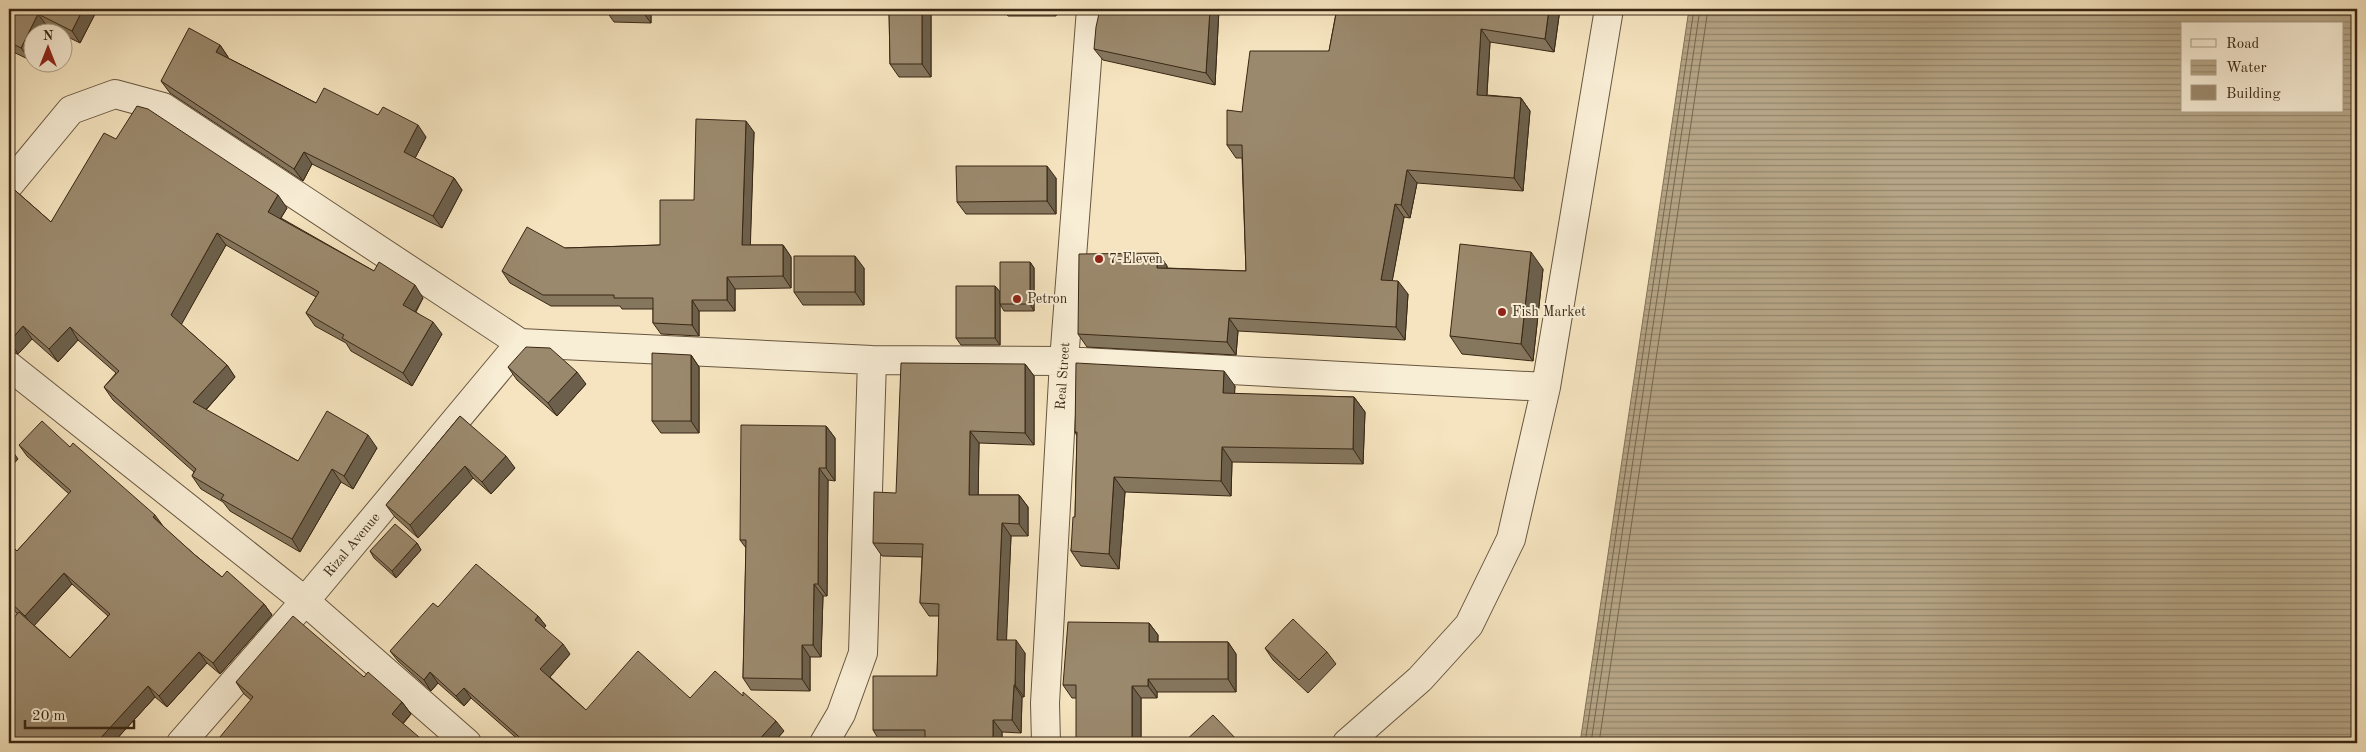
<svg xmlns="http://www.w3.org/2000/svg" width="2366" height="752" viewBox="0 0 2366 752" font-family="'Old Standard TT',serif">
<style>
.water{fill:url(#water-rules);stroke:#837258;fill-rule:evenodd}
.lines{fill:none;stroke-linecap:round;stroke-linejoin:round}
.shore{stroke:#77664c;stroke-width:1}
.minor-casing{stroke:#68563f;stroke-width:30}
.minor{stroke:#f8edd5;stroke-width:28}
.wall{fill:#85765e;stroke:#392714;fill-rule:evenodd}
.shaded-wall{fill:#6c604c;stroke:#392714}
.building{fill:#9b896d;stroke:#392714}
.poi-dot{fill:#8f2418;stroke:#f8edd5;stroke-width:2}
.labels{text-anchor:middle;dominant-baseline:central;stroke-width:4;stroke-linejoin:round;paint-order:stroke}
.poi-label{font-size:14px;fill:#392714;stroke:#f8edd5;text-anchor:start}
.street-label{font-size:14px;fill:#392714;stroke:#f8edd5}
</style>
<defs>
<pattern id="water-rules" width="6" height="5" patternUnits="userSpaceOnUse" patternTransform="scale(1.25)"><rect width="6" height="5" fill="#b5a485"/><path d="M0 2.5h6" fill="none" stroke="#94866c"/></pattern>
</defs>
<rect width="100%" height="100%" fill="#f5e4bf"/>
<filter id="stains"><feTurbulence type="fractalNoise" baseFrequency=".004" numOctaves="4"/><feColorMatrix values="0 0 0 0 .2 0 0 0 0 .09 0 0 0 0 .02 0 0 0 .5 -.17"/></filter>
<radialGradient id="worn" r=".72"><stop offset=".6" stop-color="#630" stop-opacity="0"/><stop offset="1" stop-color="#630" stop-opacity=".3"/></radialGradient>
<path class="water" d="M1689 9H2357V743H1580ZM2182 24H2342V111H2182Z"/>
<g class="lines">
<path class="shore" d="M1585 743 1694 9
M1591 743 1700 9
M1599 743 1708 9"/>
<defs>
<path id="minor" d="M9 185 71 110 115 94 163 107 520 343 872 360 1064 361 1546 387
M9 366 305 601 467 743
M181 743 305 601 520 343
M824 743 841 714 863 653 872 360
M1046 743 1045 703 1064 361 1091 9
M1347 743 1420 679 1469 625 1511 539 1546 387 1609 9"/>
</defs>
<use href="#minor" class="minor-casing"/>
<use href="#minor" class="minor"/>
</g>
<path class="wall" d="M9 9 96 12 80 43 62 34V32H59L47 26 44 32H32L30 60 9 50Z
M605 9H651V23L614 22Z
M889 9H1056V16H1008L1005 12H930L931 14V77H899L890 64Z
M1219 9 1215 85 1103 60 1094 49 1159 12Z
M1315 9H1560L1554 52 1490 42 1487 95 1521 98 1530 111 1523 191 1417 183 1410 218 1404 217 1392 281 1408 294 1405 340 1238 331 1236 355 1087 347 1078 334 1158 253 1167 266V268L1246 271 1242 158H1236L1227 145 1242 112 1329 51 1336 13Z
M220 45 228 57V58L316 103 378 115 426 137 415 158 454 178 462 190 442 228 312 164 303 181 170 93 161 81Z
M754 132 750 245H783L791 257V288L735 289V311H699V336L661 334 653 323V309H622L620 306H551L510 283 502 271 565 248 660 245 694 200Z
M116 139 287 208 281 218 374 271 423 298 416 312 442 334 412 386 351 351 346 343 315 326 306 313 316 297 226 245 181 324 227 365 235 377 206 410 298 461 377 448 353 489 341 482 300 552 230 511 223 502 201 489 192 476 194 472 113 400 104 387 116 373 78 340 58 362 32 339 18 354 11 351H9V185L51 222Z
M1056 178V214H966L957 202Z
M1030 262 1034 268V311H1004L1000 304Z
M864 268V305H803L794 292Z
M1543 269 1533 361 1462 354 1450 336Z
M995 286 1000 292V345H961L956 338Z
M691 355 699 367V433H661L652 421Z
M1025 364 1034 376V445L979 443 978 495H1019L1028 507V536H1011L1006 640 1025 653 1024 697H1022L1021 733 1002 732V743H881L873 730 937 676 939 616H929L920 603 922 557 882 556 873 543Z
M508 367 586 384 557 416 517 380Z
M1235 386 1234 394 1354 397 1365 412 1363 464 1232 462 1231 496 1125 492 1119 569 1081 566 1071 551 1075 517 1077 436 1075 432Z
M460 416 515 468 491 494 473 478 418 538 395 517 386 505Z
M826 426 835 438V481L828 480 827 596H823L821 657H810V691L751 690 743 678 746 548 740 540Z
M19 445 70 447 162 526 195 555 222 577 264 604 272 615 220 674 207 663 167 707 155 697 113 743H9L17 613 9 606V556L17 551 69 494 27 456ZM72 584 108 616 70 658 34 625Z
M417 543 421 550 396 578 374 558 370 551Z
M438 607 538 616 546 626 544 628 570 654 550 677 586 710 690 698 784 731 773 743H522L471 698 464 706 438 683 431 691 398 661 390 651Z
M1149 623 1158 635V642H1228L1236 654V692H1157V698H1141V743L1076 698H1072L1063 685Z
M1265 648 1327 652 1336 664 1308 693 1273 660Z
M364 677 402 702 411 714 403 724 251 700 244 694 236 682Z"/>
<path class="shaded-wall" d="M83 9H94L96 12 80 43 72 31Z
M642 9H651V23L642 11Z
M922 9H927L931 14V77L922 64Z
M1050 9H1056V16Z
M1210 9H1219L1215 85 1206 73Z
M1549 9H1560L1554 52 1545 39Z
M38 14 47 26 44 32H32V54L30 60 21 48Z
M1481 29 1490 42 1486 108 1477 95Z
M220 45 228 57 224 64 216 52Z
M1521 98 1530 111 1523 191 1514 178Z
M746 121 754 132 750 257 742 245Z
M418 125 426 137 412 164 404 152Z
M304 152 312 164 303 181 294 169Z
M1047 166 1056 178V214L1047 201Z
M1407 170 1417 183 1410 218 1401 205Z
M454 178 462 190 442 228 433 216Z
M278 195 287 208 277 224 268 212Z
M1395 204 1404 217 1390 293 1381 280Z
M217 233 226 245 180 327 171 315Z
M783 245 791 257V288L783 276Z
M1531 252 1543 269 1533 361 1521 344Z
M1158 253 1167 266 1166 281 1157 268Z
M855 256 864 268V305L855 292Z
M1030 262 1034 268V311L1030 304Z
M727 277 735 289V311L727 300Z
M1398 281 1408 294 1405 340 1396 327Z
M415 285 423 298 412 317 403 305Z
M995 286 1000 292V345L995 338Z
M692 300 699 311V336L692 325Z
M1229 318 1238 331 1236 355 1227 342Z
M433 322 442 334 412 386 403 373Z
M23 326 32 339 18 354 10 341Z
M70 327 78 340 58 362 49 349Z
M691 355 699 367V433L691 421Z
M1025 364 1034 376V445L1025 433Z
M227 365 235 377 201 415 193 402Z
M1224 371 1235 386 1234 408 1223 393Z
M577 372 586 384 557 416 548 403Z
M1354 397 1365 412 1363 464 1353 449Z
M826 426 835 438V481L826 468Z
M970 431 979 443 978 507 969 495Z
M368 435 377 448 353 489 344 476Z
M9 446 18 459 9 469Z
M1222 447 1232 462 1231 496 1221 481Z
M506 456 515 468 491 494 482 482Z
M465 466 473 478 418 538 410 525Z
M819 468 828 480 827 596 818 584Z
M332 469 341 482 300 552 292 539Z
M1114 477 1125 492 1119 569 1109 554Z
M1019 495 1028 507V536L1019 524Z
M155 515 163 526 153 517Z
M1002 523 1011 536 1006 652 997 640Z
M417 543 421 550 396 578 392 571Z
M64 573 72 584 33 627 25 616Z
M814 584 823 596 821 657 813 645Z
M264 604 272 615 220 674 213 663Z
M538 616 546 626 542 630 535 620Z
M1149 623 1158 635 1157 654 1149 642Z
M1016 640 1025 653 1024 697 1015 685Z
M1228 642 1236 654V692L1228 679Z
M563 644 570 654 548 679 540 669Z
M802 645 810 657V691L802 679Z
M199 652 207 663 167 707 159 696Z
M430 672 438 683 431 691 424 680Z
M1148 679 1157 692V698L1148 686Z
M1014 685 1022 697 1021 733 1012 720Z
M148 686 155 697 113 743H96Z
M1132 686 1141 698V743H1132Z
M464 688 471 698 464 706 456 696Z
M402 702 411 714 400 726 392 714Z
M993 720 1002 732V743H993Z
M776 721 784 731 773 743H756Z"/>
<path class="building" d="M9 9H83L72 31 38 14 21 48 9 42Z
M605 9H642V11L605 10Z
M889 9H922V64H890Z
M1100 9H1142L1159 12V9H1210L1206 73 1094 49 1096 27Z
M1337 9H1549L1545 39 1481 29 1477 95 1521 98 1514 178 1407 170 1401 205 1395 204 1381 280 1398 281 1396 327 1229 318 1227 342 1078 334 1079 254 1158 253 1157 268 1246 271 1242 145H1227V110L1242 112 1250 51H1329Z
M189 28 220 45 216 52 316 103 324 88 378 115 383 107 418 125 404 152 454 178 433 216 304 152 294 169 161 81Z
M137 106 148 109 278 195 268 212 374 271 379 262 415 285 403 305 433 322 403 373 342 338 344 335 306 313 319 292 217 233 171 315 227 365 193 402 298 461 327 411 368 435 344 476 332 469 292 539 221 499 224 495 192 476 196 469 104 387 119 371 70 327 49 349 23 326 10 341H9V185L51 222 104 133 116 139Z
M696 119 746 121 742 245H783V276L727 277V300H692V325L653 323V298H614V295H543L502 271 527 227 565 248 660 245V200H694Z
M956 166H1047V201L957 202Z
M1460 244 1531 252 1521 344 1450 336Z
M794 256H855V292H794Z
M1000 262H1030V304H1000Z
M956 286H995V338H956Z
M526 347 550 348 577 372 548 403 508 367Z
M652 353 691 355V421H652Z
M901 363 1025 364V433L970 431 969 495H1019V524L1002 523 997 640H1016L1015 685H1014L1012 720H993V743H925V730H873V676H937L939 604 920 603 923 544 873 543 874 492 896 493Z
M1076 363 1224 371 1223 393 1354 397 1353 449 1222 447 1221 481 1114 477 1109 554 1071 551 1073 517H1075L1077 432H1075Z
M460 416 506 456 482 482 465 466 410 525 386 505Z
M42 421 70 447 73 443 155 515 153 517 195 555 222 577 227 571 264 604 213 663 199 652 159 696 148 686 96 743H9V623L19 612 70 658 110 614 64 573 25 616 9 601V556L15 549 17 551 71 491 19 445Z
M741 425 826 426V468H819L818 584H814L813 645H802V679L743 678 746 540H740Z
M395 524 417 543 392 571 370 551Z
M476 564 538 616 535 620 563 644 540 669 586 710 638 651 690 698 715 671 743 696V692L776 721 756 743H526L464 688 456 696 430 672 424 680 390 651 433 603 438 607Z
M293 616 364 677 368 672 402 702 392 714 426 743H215L253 697 236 682Z
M1293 619 1327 652 1299 680 1265 648Z
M1068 622 1149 623V642H1228V679H1148V686H1132V743H1076V685H1063Z
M1213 715 1240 743H1183Z"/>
<g class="poi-dot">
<circle cx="1099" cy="259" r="5"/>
<circle cx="1017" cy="299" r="5"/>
<circle cx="1502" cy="312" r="5"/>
</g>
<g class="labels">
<g class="poi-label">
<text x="1109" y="259">7-Eleven</text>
<text x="1027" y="299">Petron</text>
<text x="1512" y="312">Fish Market</text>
</g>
<g class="street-label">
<text transform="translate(1063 376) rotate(-86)">Real Street</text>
<text transform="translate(352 545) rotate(-50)">Rizal Avenue</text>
</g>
</g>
<rect width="2366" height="752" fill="none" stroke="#f5e4bf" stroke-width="30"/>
<rect x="10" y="10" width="2346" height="732" fill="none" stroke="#392714" stroke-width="2.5"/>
<rect x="15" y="15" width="2336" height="722" fill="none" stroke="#392714"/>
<rect x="2181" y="22" width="162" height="90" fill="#f8edd5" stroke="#ac9e88"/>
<rect x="2191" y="39" width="25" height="8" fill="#f8edd5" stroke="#ac9e88"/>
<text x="2226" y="48" font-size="15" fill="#392714">Road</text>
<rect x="2191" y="60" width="25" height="15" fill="url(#water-rules)" stroke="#ac9e88"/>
<text x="2226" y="72" font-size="15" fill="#392714">Water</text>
<rect x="2191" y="85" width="25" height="15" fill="#9b896d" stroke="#ac9e88"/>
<text x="2226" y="98" font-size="15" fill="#392714">Building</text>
<g transform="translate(48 48)"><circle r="24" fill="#f8edd5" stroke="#ac9e88"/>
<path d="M0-4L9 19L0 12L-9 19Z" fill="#8f2418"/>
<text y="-8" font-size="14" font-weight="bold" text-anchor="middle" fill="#392714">N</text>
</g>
<path d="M25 720v8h109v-8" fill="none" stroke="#392714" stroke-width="2.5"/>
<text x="32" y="720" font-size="15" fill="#392714" stroke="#f8edd5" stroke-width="4" paint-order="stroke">20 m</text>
<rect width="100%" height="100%" filter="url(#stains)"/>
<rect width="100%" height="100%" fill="url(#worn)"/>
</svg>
